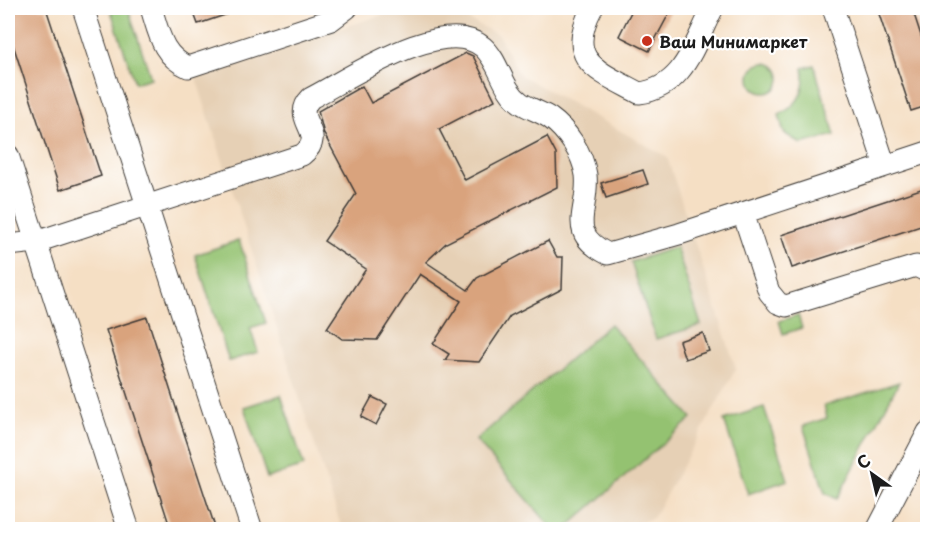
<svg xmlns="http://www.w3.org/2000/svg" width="935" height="537" viewBox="0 0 935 537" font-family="'Playpen Sans',sans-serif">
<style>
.built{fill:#e6d0b5}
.green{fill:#94c271;stroke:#586f46;stroke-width:1.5}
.building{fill:#d9a37d}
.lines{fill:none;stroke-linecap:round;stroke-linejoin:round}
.minor-casing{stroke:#3d3935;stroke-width:23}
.minor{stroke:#fff;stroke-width:21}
.poi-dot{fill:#c8321e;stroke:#fff;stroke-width:2}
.labels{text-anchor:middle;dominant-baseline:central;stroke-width:4.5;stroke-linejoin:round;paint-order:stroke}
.poi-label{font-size:16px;font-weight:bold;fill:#1c1c1c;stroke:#fff;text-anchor:start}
</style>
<rect width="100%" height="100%" fill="#fff"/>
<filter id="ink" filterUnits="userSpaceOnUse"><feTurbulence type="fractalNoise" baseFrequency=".0167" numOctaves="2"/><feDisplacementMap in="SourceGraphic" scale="12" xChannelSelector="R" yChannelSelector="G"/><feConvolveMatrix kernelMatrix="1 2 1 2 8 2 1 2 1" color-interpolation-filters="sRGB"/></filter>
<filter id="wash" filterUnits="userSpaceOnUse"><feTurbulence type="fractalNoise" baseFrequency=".008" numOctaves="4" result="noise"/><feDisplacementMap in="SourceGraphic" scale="24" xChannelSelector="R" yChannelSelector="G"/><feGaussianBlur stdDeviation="1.35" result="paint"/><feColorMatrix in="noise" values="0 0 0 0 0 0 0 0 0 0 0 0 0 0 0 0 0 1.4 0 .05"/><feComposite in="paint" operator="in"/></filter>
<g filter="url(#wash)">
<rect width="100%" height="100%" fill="#f5dfc4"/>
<path class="built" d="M404 8H435L452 11 498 35 520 75 667 157 736 369 653 518 617 530 342 529 195 75Z"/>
<path class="green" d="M110 8H128L151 78 135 83Z
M750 78a15 15 0 1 1 30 0a15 15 0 1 1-30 0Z
M814 65 835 135 801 144 784 133 779 115C799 105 807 90 803 68Z
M239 240 266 323 250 328 258 352 229 361 195 255Z
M676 247 701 325 656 339 631 262Z
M798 315 802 328 783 334 779 321Z
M610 324 692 418 565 529H553L476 440Z
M899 382 837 499 825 493 803 426 827 418 824 406Z
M281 395 304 466 267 478 244 407Z
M764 407 788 480 748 494 724 420Z"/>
<g id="blocks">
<path class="building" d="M8 8H46L101 176 60 190 8 29Z
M192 8H240V10L198 24Z
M633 8H672L649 51 619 36Z
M877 8H912L927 54V106L911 111Z
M466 53 473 56 495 100 439 129 465 180 547 137 556 154 557 187 446 243 426 262 468 290 477 278 548 241 557 257H563L562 289 510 316 479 362 445 360 449 354 433 344 461 301 420 274 377 340 342 339 327 328 366 269 324 241 356 194 324 134 318 111 362 86 371 103Z
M643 170 648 184 606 198 601 183Z
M927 187V224L792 268 781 235Z
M147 317 186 439 216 530H171L106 330Z
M703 333 709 351 685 359 679 341Z
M372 397 387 404 376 425 361 417Z"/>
</g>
</g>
<g filter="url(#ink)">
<use href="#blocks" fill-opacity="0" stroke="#3d3935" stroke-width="1.5"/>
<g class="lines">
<defs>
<path id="minor" d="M83 8 252 530
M151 8C159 33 162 56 188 67L331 20 347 8
M592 8C564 61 598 71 639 93 684 88 694 44 713 8
M833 8 885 166
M8 155 129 530
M743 213 769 292 778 303 786 306 916 266 928 272
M8 245 36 242 302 155C330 133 289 120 311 98 350 78 444 14 483 47 500 62 502 90 521 103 530 109 541 112 550 118 567 130 583 154 586 175 590 211 564 232 608 254L679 234 928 152
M877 530 928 432"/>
</defs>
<use href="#minor" class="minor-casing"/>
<use href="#minor" class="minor"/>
</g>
</g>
<circle class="poi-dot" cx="647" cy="41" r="6"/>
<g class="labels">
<g class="poi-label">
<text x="659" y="41">Ваш Минимаркет</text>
</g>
</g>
<rect width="935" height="537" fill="none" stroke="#fff" stroke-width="30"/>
<g transform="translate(872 474) rotate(326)" stroke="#ffffff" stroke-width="4.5" paint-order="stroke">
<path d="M0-4.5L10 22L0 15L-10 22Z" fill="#1c1c1c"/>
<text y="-9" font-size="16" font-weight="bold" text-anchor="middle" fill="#1c1c1c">С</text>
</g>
</svg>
